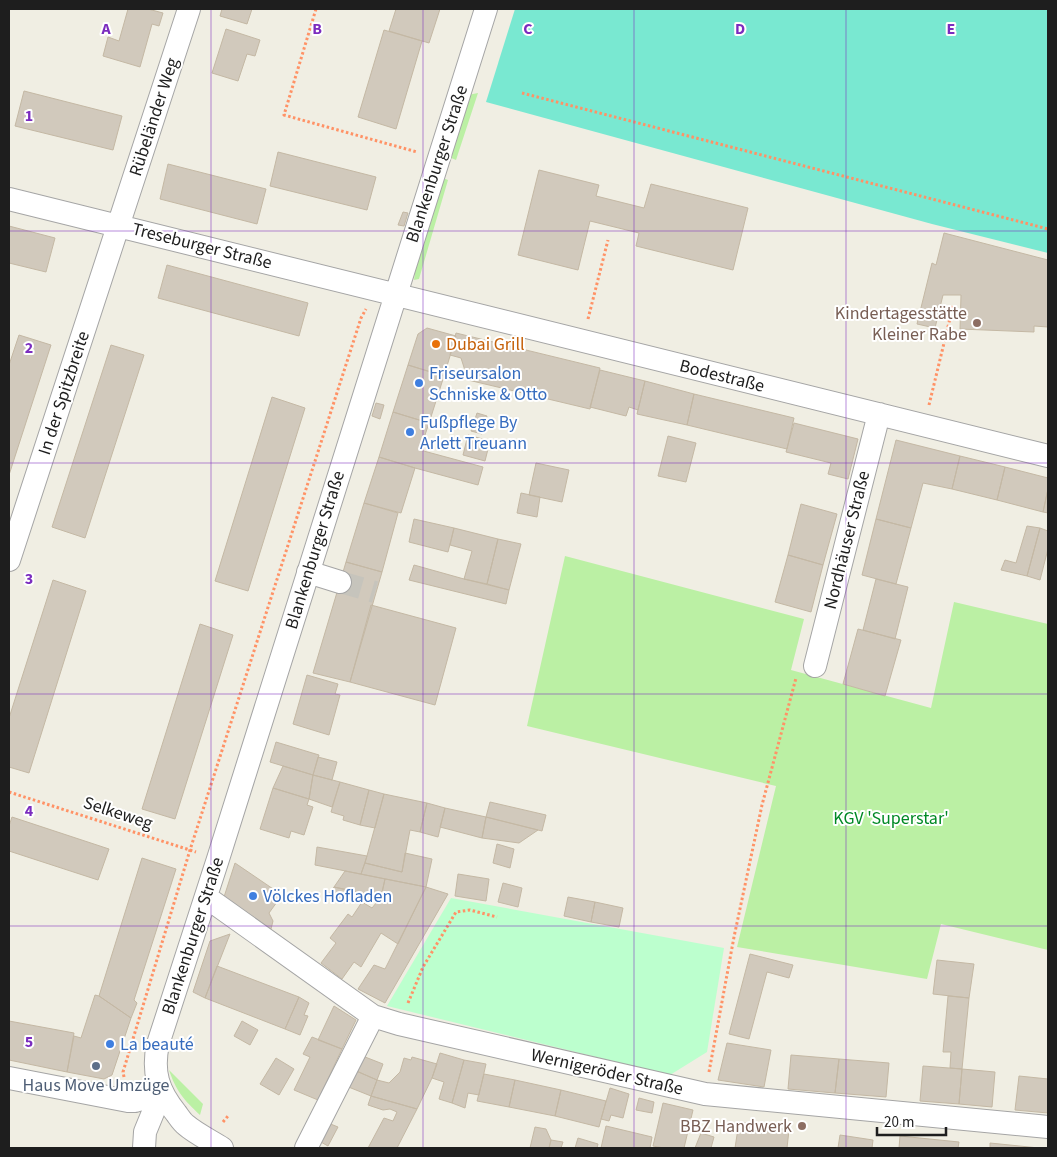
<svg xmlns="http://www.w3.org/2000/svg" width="1057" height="1157" viewBox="0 0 1057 1157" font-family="'Source Sans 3',sans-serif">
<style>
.grass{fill:#bbf0a4}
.park{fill:#bcffce}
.pitch{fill:#79e8d1}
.building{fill:#d1c9bc;stroke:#c4b8a4}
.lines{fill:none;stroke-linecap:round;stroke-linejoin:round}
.minor-tunnel{stroke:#c6c4bc;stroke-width:22;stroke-dasharray:22 11;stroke-linecap:butt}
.minor-casing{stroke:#a5a5a5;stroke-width:24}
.path{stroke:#ff9266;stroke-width:3;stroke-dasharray:2.5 2.5;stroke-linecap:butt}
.minor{stroke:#fff;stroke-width:22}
.grid{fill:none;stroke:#7b2cbf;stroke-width:1;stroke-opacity:0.55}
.education-dot{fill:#8d6e63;stroke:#fff;stroke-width:2}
.food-dot{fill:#e8710a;stroke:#fff;stroke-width:2}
.shop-dot{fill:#3f7fe0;stroke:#fff;stroke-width:2}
.service-dot{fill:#5c6f8a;stroke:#fff;stroke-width:2}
.labels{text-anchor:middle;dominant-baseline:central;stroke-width:4;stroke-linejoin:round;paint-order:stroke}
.street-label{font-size:18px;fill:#1e1e1e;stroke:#fff}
.education-label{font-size:18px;fill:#785e54;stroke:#fff;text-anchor:end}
.food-label{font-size:18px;fill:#c56008;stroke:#fff;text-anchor:start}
.shop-label{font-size:18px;fill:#366cbe;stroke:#fff;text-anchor:start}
.park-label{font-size:18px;fill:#008925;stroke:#fff}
.service-label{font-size:18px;fill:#4e5e75;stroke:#fff}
.grid-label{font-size:16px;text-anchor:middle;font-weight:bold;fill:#7b2cbf;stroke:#fff;stroke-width:4;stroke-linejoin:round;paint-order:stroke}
</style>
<rect width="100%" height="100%" fill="#f0eee3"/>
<path class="grass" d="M478 93 456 160 449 157 468 95Z
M443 178 448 180 419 279 414 280 416 265Z
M565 556 804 619 791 670 931 708 954 602 1048 624V950L941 924 927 979 737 947 776 786 527 726Z
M169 1070 203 1104 200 1115C184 1100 176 1091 169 1070Z"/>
<path class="park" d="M451 898 724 948 707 1052 670 1075 387 1006Z"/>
<path class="pitch" d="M515 9H1048V253L932 224 486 102Z"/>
<path class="building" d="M128 9H148L163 13 159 26 152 24 140 67 103 56 108 37 119 41Z
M222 9H252L247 24 220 16Z
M396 9H440L429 43 389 31Z
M226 29 260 40 255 56 247 54 238 81 212 73Z
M384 30 422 41 396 129 358 117Z
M24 91 122 116 113 150 15 126Z
M278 152 376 177 367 210 270 186Z
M168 164 266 189 257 224 160 199Z
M539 170 599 185 596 196 644 208 651 184 748 208 733 270 636 246 639 233 590 221 578 270 518 255Z
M403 212 408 213 404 226 398 225Z
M9 226 55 238 46 272 9 263Z
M944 233 1048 260V327L1034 326V332L960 329 961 295H943L935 328 917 324 932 263 936 265Z
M167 265 308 303 299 336 158 298Z
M427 328 456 336 444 376 408 365 418 334Z
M456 333 600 368 590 409 468 380 461 358 450 355Z
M19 335 51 345 9 475V365Z
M111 345 144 355 85 538 52 527Z
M408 365 444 376 429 423 393 412Z
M600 370 645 381 638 410 629 407 626 416 590 407Z
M645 381 694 394 687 425 637 414Z
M694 394 794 418 787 449 687 425Z
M272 397 305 408 248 591 215 581Z
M376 403 384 405 380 419 372 416Z
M393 412 429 423 420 450 483 467 478 485 415 468 379 457Z
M477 413 487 416 482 434 471 431Z
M794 423 858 439 848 479 828 474 831 463 786 452Z
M468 435 490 441 485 461 463 455Z
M668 436 696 443 686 482 658 476Z
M896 440 960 456 952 489 923 483 911 528 876 519Z
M960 456 1005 467 997 500 952 489Z
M379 457 415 468 401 513 364 503Z
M536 463 569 470 562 502 529 495Z
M1005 467 1048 478V489L1043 512 997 500Z
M1048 489V513L1043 512Z
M521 493 540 497 537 517 517 513Z
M364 503 398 513 382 572 346 562Z
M801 504 837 514 823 565 788 555Z
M414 519 454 528 448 552 409 542Z
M876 519 911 528 896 584 862 575Z
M1027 526 1040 528 1027 576 1001 570 1005 560 1016 563Z
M454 528 498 539 487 584 464 579 472 551 450 545Z
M1040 528 1048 531V549L1040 580 1027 576Z
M498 539 521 544 509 590 487 584Z
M788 555 823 565 811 612 775 602Z
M346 562 382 572 350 682 313 673Z
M414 565 464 579 509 590 506 604 409 580Z
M876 579 908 587 895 639 863 630Z
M53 580 86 591 29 773 9 767V718Z
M371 605 456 628 435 705 350 682Z
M200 624 233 635 175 819 142 809Z
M858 629 901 640 885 696 843 684Z
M307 675 338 684 335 694 340 695 329 735 293 724Z
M276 742 319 755 313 775 270 762Z
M318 757 337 762 332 780 313 775Z
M283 766 313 775 309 799 273 788Z
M313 775 340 782 332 807 309 799Z
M340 782 369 790 360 825 343 820 344 816 331 812Z
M273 788 309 799 307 805 313 807 304 835 291 831 289 838 260 829Z
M369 790 384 794 375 828 360 825Z
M384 794 427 803 420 832 410 830 402 872 365 863Z
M490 802 546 815 542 831 486 817Z
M427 803 445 808 438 837 420 832Z
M445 808 486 817 482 838 440 827Z
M12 817 109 849 98 880 9 851V826Z
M486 817 538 830 519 843 482 838Z
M497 844 514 849 510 868 493 863Z
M317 847 367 856 361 874 315 865Z
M405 853 432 859 426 887 361 874 365 863 402 872Z
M142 858 176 869 134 1000 137 1003 131 1018 99 996Z
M235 863 282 895 269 913 273 921 271 929 224 897Z
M345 871 385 879 381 897 334 887Z
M458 874 489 879 486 901 455 896Z
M385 879 426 887 398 944 381 933 361 967 354 962 342 979 321 963 336 943 330 938 348 914 352 917 362 902 372 908 381 897Z
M503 883 522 888 518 907 498 902Z
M334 887 357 892 355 901 328 896Z
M426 887 448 894 385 1003 358 989 374 965 385 969Z
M568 897 595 902 591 922 564 916Z
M595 902 623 908 619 927 591 922Z
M230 934 205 998 193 992 210 941Z
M750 954 793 965 789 978 767 972 749 1039 729 1034Z
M937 960 974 964 969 998 933 994Z
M217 966 299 997 285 1029 205 998Z
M95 995 99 996 131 1018 112 1075 104 1079 67 1072 74 1036 81 1038Z
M948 996 969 998 962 1069 950 1068 951 1052H943Z
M299 997 309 1003 304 1015 308 1016 300 1035 285 1029Z
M334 1006 356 1020 342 1049 318 1040Z
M9 1021 74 1033 67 1072 9 1060Z
M242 1021 258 1030 250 1045 234 1036Z
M312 1037 342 1049 318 1100 294 1090 310 1057 303 1054Z
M727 1043 771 1050 764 1087 718 1080Z
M440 1053 464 1060 452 1103 439 1099 444 1082 432 1078Z
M360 1055 383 1064 377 1080 354 1070Z
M791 1055 839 1059 835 1093 788 1089Z
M412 1057 437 1064 432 1078 417 1109 371 1096 377 1080 389 1083 400 1072 404 1058 411 1060Z
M276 1058 294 1069 279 1095 260 1084Z
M839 1059 889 1063 886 1097 835 1093Z
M464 1060 486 1064 479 1095 468 1093 465 1108 452 1103Z
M923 1066 962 1069 959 1104 920 1101Z
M962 1069 995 1072 992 1107 959 1104Z
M354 1070 377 1080 371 1096 346 1086Z
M484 1074 515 1080 509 1107 477 1101Z
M1019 1076 1048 1079V1113L1015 1110Z
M515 1080 561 1090 555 1116 509 1107Z
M610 1088 629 1094 623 1118 611 1115 609 1121 601 1119Z
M561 1090 606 1101 599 1127 555 1116Z
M371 1096 417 1109 397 1148H368L384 1118 393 1121 397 1112 390 1109 383 1110 368 1105Z
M639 1098 654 1102 652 1113 636 1110Z
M663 1103 693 1110 684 1148H664L653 1146Z
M739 1122 789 1130 787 1148H735Z
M328 1123 338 1127 328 1146 319 1141Z
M606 1126 652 1137 650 1148H601Z
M535 1127 546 1129 551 1140 549 1148H530Z
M701 1133 714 1137 711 1148H695Z
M840 1135 873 1140 872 1148H838Z
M900 1136 959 1142 958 1148H899Z
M578 1138 598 1144 597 1148H575Z
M551 1140 563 1142 561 1148H549Z
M990 1143 1039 1148H990Z"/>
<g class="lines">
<path class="minor-tunnel" d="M340 582 375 592"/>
<defs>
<path id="minor" d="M9 199 1048 456
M9 560 189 9
M308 572 340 582
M815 666 879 414
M206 897 373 1016 399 1024 705 1094 1048 1127
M9 1078 128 1101H135L161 1093
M144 1148 145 1132 161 1093
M222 1148C211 1141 195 1133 186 1125 182 1122 179 1117 176 1113 158 1091 152 1072 158 1044L218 859 486 9
M306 1148 373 1016"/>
</defs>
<use href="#minor" class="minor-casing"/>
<path class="path" d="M316 9 284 115 417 152
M522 93 1048 229
M588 319 608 240
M929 405 953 306
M9 792 196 852
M408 1003 423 967 456 912 470 910 497 917
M709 1072 734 937 762 805 796 678
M124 1077 123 1072 190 850 361 318 366 309
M223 1122 228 1116"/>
<use href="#minor" class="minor"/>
</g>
<path class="grid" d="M211 9V1148M423 9V1148M634 9V1148M846 9V1148M9 231H1048M9 463H1048M9 694H1048M9 926H1048"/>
<g class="education-dot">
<circle cx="977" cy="323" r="5"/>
<circle cx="802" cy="1126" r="5"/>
</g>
<circle class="food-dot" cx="436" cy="344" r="5"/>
<g class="shop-dot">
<circle cx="419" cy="383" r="5"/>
<circle cx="410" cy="432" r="5"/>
<circle cx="253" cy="896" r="5"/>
<circle cx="110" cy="1044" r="5"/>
</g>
<circle class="service-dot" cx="96" cy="1066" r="5"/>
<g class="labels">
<g class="street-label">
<text transform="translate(154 117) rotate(-72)">Rübeländer Weg</text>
<text transform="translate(437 164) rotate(-72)">Blankenburger Straße</text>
<text transform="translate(202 246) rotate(14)">Treseburger Straße</text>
<text transform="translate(722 376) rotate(14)">Bodestraße</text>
<text transform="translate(64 393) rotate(-72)">In der Spitzbreite</text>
<text transform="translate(847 540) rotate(-76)">Nordhäuser Straße</text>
<text transform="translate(315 550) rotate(-73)">Blankenburger Straße</text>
<text transform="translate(118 813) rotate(18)">Selkeweg</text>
<text transform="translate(193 936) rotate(-72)">Blankenburger Straße</text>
<text transform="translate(607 1072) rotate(13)">Wernigeröder Straße</text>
</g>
<g class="education-label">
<text x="967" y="313">Kindertagesstätte<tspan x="967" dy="21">Kleiner Rabe</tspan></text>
<text x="792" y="1126">BBZ Handwerk</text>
</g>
<g class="food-label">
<text x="446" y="344">Dubai Grill</text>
</g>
<g class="shop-label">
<text x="429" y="373">Friseursalon<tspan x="429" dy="21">Schniske &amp; Otto</tspan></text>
<text x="420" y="422">Fußpflege By<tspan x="420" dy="21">Arlett Treuann</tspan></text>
<text x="263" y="896">Völckes Hofladen</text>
<text x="120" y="1044">La beauté</text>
</g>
<g class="park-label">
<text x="891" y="818">KGV 'Superstar'</text>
</g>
<g class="service-label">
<text x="96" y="1085">Haus Move Umzüge</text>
</g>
</g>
<g class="grid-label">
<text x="106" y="34">A</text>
<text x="317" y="34">B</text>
<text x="528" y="34">C</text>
<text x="740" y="34">D</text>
<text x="951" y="34">E</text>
<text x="29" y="121">1</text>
<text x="29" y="353">2</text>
<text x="29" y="584">3</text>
<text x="29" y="816">4</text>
<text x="29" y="1047">5</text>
</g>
<rect width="1057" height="1157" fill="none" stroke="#1e1e1e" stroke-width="20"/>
<path d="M877 1127v8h69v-8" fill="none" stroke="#1e1e1e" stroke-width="2.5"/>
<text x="884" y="1127" font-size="15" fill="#1e1e1e" stroke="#ffffff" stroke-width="4" paint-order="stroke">20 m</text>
</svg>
